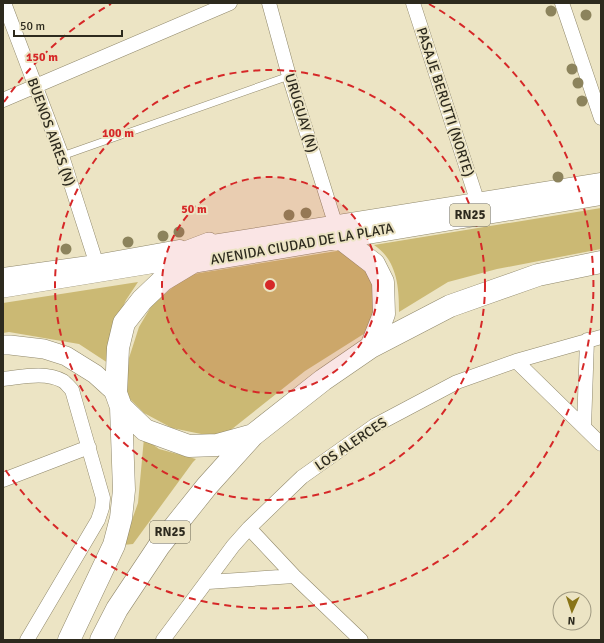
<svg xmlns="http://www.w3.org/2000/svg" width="604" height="643" viewBox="0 0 604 643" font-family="Signika,sans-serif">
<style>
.green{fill:#cbb974}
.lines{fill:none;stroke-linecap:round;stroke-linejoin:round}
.lane-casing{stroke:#90886b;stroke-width:8}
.street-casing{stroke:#90886b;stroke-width:15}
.secondary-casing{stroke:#90886b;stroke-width:20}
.highway-casing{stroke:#90886b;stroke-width:23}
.lane{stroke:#fff;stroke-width:7}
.street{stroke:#fff;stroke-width:14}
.secondary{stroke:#fff;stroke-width:19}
.highway{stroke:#fff;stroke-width:22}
.tree{fill:#8c835c}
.ring{fill:none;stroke:#d62828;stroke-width:2;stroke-dasharray:7 5}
.labels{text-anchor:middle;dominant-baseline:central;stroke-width:4;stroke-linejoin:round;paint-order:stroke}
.shield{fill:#ece4c4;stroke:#666250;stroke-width:1}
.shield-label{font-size:13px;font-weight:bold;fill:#2d2a1e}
.street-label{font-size:14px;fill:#2d2a1e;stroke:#ece4c4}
.centre{fill:#d62828;stroke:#ece4c4;stroke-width:2}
.ring-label{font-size:12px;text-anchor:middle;font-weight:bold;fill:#d62828;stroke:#ece4c4;stroke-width:4;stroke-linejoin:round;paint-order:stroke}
</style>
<rect width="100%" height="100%" fill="#ece4c4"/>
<path class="green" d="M601 208V249L497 269 448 282 399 312C399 287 397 260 374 245Z
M343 250 375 279 376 305 370 330 305 371 227 433 206 435 172 428 144 413 129 398 125 388 129 358 139 327 152 305 187 275Z
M138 282 126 300 113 329 108 363 79 344 9 332 3 333V303Z
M144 438 159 449 196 459 193 462 133 544 123 545 138 503Z"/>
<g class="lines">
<defs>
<path id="lane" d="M62 156 289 76"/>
<path id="street" d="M4 3 62 156 96 262
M269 3 289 76 335 223
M413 3 477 200
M562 3 601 118
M3 100 230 3
M200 244 601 180
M3 275 96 262 180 247
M516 361 601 444
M3 379C21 377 46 371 63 381 66 383 69 387 72 390L103 498 102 508 98 520 27 640
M584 427 587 340
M3 480 89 447
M249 528 294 576 361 640
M208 582 294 576
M163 640 233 546 249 528 302 477 374 426 457 382 516 361 601 337"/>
<path id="secondary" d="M167 258 209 242
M3 288 150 264 193 262
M3 345H10L44 349 66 356 95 374 116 393"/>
<path id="highway" d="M339 237 374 264 383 282 384 314 371 347
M121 407 145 430 189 446 217 445 253 435
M69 640 114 545 121 518 124 490 121 407 116 393 118 348 124 323 142 300 163 280 193 262 601 194
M101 640 117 609 159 546 207 486 253 435 323 380 371 347 450 306 538 275 601 262"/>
</defs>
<use href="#lane" class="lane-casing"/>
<use href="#street" class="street-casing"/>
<use href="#secondary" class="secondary-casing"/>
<use href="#highway" class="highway-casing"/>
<use href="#lane" class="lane"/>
<use href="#street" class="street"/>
<use href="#secondary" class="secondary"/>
<use href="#highway" class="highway"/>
</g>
<g class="tree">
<circle cx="551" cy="11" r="5.5"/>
<circle cx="586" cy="15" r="5.5"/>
<circle cx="572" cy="69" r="5.5"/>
<circle cx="578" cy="83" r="5.5"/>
<circle cx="582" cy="101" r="5.5"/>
<circle cx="558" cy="177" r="5.5"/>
<circle cx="306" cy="213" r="5.5"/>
<circle cx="289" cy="215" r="5.5"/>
<circle cx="179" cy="232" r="5.5"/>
<circle cx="163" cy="236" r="5.5"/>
<circle cx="128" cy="242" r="5.5"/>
<circle cx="66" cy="249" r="5.5"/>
</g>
<circle cx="270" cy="285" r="108" fill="#d62828" fill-opacity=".12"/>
<g class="ring">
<circle cx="270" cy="285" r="108"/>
<circle cx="270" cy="285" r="215"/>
<path d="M4 102A323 323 0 0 1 111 4M429 4A323 323 0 1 1 4 468"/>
</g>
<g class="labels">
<g class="shield">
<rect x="450" y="204" width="40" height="22" rx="3"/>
<rect x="150" y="521" width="40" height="22" rx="3"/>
</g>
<g class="shield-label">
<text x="470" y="215">RN25</text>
<text x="170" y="532">RN25</text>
</g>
<g class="street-label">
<text transform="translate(445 102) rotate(72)">PASAJE BERUTTI (NORTE)</text>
<text transform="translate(301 113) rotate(73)">URUGUAY (N)</text>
<text transform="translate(51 132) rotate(70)">BUENOS AIRES (N)</text>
<text transform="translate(302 244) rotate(-10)">AVENIDA CIUDAD DE LA PLATA</text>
<text transform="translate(351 444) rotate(-34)">LOS ALERCES</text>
</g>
</g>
<circle cx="270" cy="285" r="6" class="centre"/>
<g class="ring-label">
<text x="42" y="61">150 m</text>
<text x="118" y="137">100 m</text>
<text x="194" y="213">50 m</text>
</g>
<rect width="604" height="643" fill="none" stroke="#2d2a1e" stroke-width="8"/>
<g transform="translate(572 611) rotate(183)"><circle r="19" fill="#ece4c4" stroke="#a09a82"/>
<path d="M0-3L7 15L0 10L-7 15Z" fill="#897417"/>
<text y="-6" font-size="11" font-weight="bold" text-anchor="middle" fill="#2d2a1e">N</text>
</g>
<path d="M14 30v6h108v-6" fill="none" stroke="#2d2a1e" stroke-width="2"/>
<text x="20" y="30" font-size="12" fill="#2d2a1e" stroke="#ece4c4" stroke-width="3" paint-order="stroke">50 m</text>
</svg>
